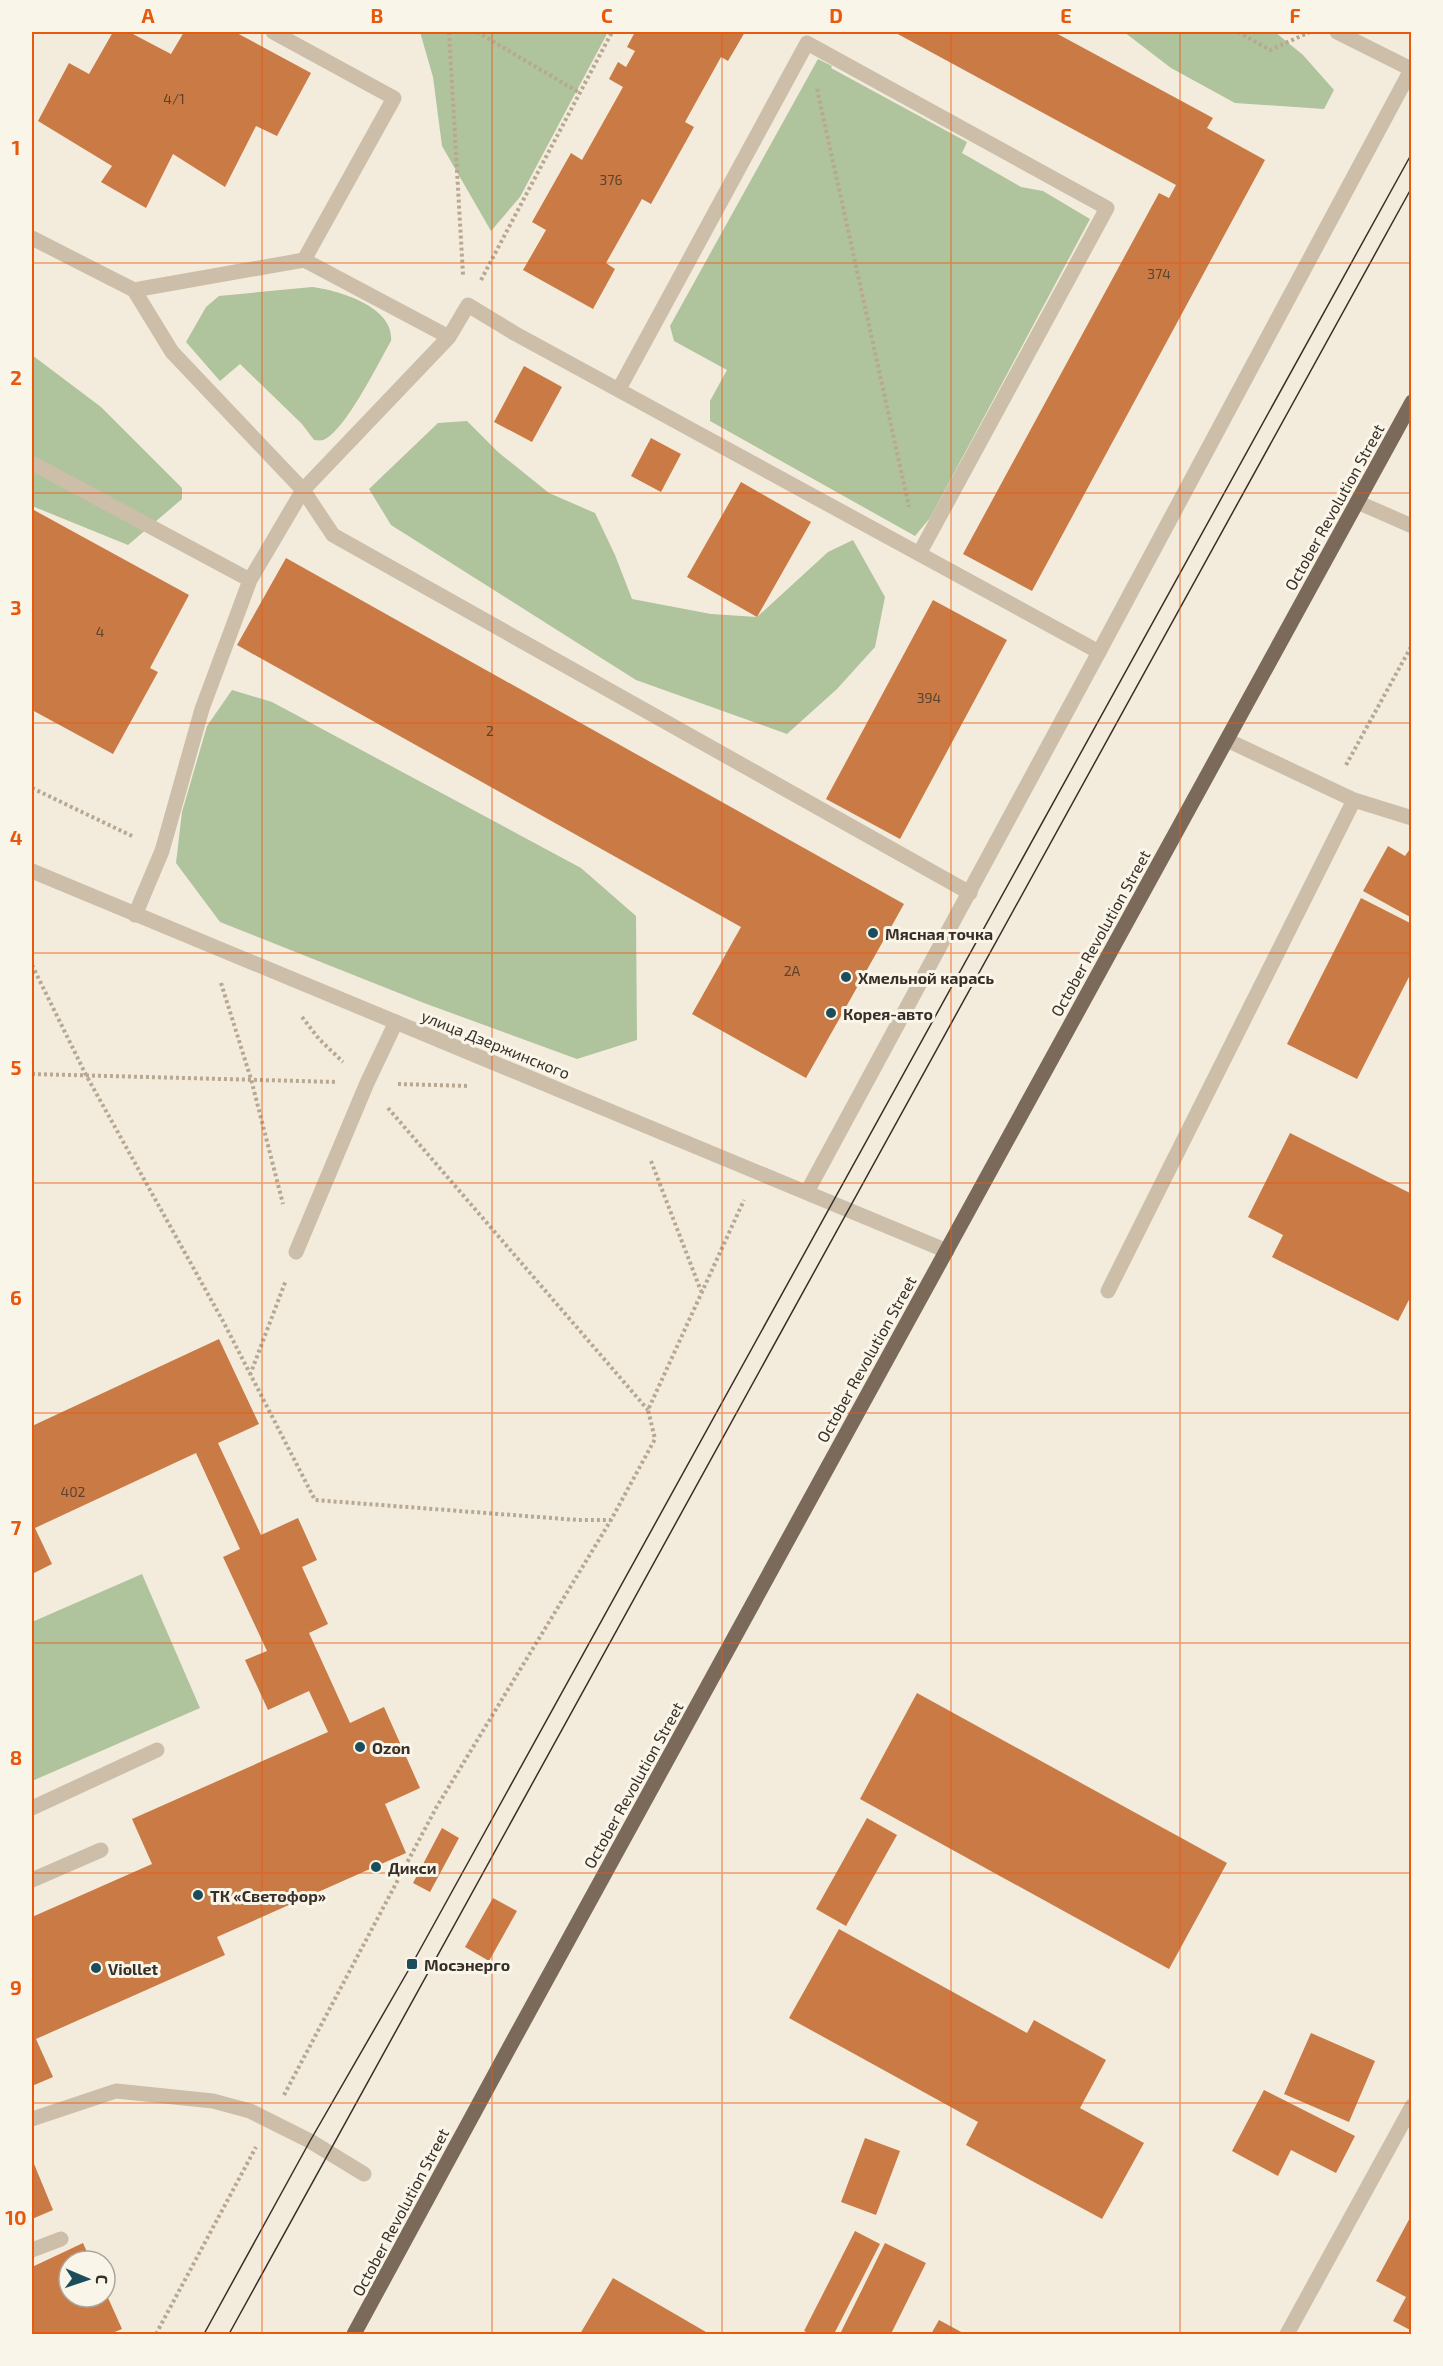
<svg xmlns="http://www.w3.org/2000/svg" width="1443" height="2366" viewBox="0 0 1443 2366" font-family="'Exo 2',sans-serif">
<style>
.green{fill:#afc39c}
.building{fill:#ca7a44}
.lines{fill:none;stroke-linecap:round;stroke-linejoin:round}
.path{stroke:#b8a892;stroke-width:4;stroke-dasharray:3 3;stroke-linecap:butt}
.service{stroke:#ccbea8;stroke-width:15}
.minor{stroke:#ccbea8;stroke-width:15}
.tertiary{stroke:#ccbea8;stroke-width:15}
.primary{stroke:#7b6a59;stroke-width:15}
.tram{stroke:#383028;stroke-width:1.5}
.grid{fill:none;stroke:#e8590c;stroke-width:1.5;stroke-opacity:0.55}
.poi-dot{fill:#1c4d5b;stroke:#faf5e9;stroke-width:2}
.labels{text-anchor:middle;dominant-baseline:central;stroke-width:6;stroke-linejoin:round;paint-order:stroke}
.number-label{font-size:14px;fill:#5c422f}
.street-label{font-size:16px;fill:#383028;stroke:#faf5e9}
.poi-label{font-size:16px;font-weight:bold;fill:#383028;stroke:#faf5e9;text-anchor:start}
.neatline{fill:none;stroke:#e8590c;stroke-width:2}
.grid-label{font-size:20px;text-anchor:middle;font-weight:bold;fill:#e8590c}
</style>
<rect width="100%" height="100%" fill="#f3ecdd"/>
<path class="green" d="M420 32H608L520 197 491 231 442 146 433 77Z
M1124 32H1275L1303 55 1334 90 1324 109 1235 103 1171 68Z
M818 59 832 66 831 68 967 142 962 153 1021 187 1043 191 1090 219 930 518 915 536 710 421V401L727 370 674 341 670 326Z
M312 287C338 290 395 307 391 341 379 362 344 433 323 440 320 441 317 440 314 440L302 424 240 364 220 381 186 342 206 307 219 296Z
M32 355 101 407 182 488V499L128 545 32 506Z
M467 421 498 452 549 493 595 513 615 555 632 599 711 614 757 617 828 552 853 540 885 597 875 647 837 689 787 734 636 680 391 525 369 489 438 423Z
M232 690 272 702 581 868 636 916 637 1040 577 1059 424 1003 220 922 176 863 182 812 207 726Z
M142 1574 200 1708 32 1781V1622Z"/>
<path class="building" d="M113 32H129L171 54 184 32H235L311 73 277 136 256 126 225 187 173 154 146 208 101 182 112 166 38 121 69 63 89 74Z
M635 32H745L728 61 721 57 685 122 694 127 651 204 642 199 606 263 615 269 593 309 523 270 546 230 532 222 571 153 582 160 623 87 609 79 618 62 626 67 635 51 627 47Z
M894 32H1054L1213 118 1207 128 1265 160 1032 591 963 554 1159 193 1169 198 1176 185Z
M524 366 562 387 532 442 494 422Z
M651 438 681 454 661 492 631 476Z
M741 482 811 522 757 617 687 577Z
M32 509 189 595 150 668 158 672 113 754 32 710Z
M286 558 904 904 806 1078 692 1014 741 927 237 645Z
M933 600 1007 640 900 839 826 799Z
M1388 846 1405 856 1412 846V918L1363 891Z
M1361 898 1412 924V971L1357 1079 1287 1044Z
M1290 1133 1412 1194V1294L1398 1321 1272 1257 1283 1235 1248 1217Z
M219 1339 259 1424 218 1443 261 1535 298 1518 317 1560 302 1567 328 1624 309 1633 350 1723 384 1707 420 1788 385 1804 406 1853 217 1937 225 1955 36 2039 53 2077 32 2086V1917L152 1864 132 1819 328 1732 309 1691 268 1710 245 1660 267 1651 223 1557 240 1549 196 1453 35 1528 52 1564 32 1574V1426Z
M917 1693 1227 1863 1169 1969 860 1799Z
M867 1818 897 1835 846 1926 816 1909Z
M442 1828 459 1838 430 1892 413 1883Z
M493 1898 517 1911 489 1961 465 1947Z
M839 1929 1027 2033 1034 2020 1106 2060 1080 2108 1144 2143 1102 2219 966 2145 978 2122 789 2018Z
M1311 2033 1375 2061 1349 2122 1284 2094Z
M1264 2090 1355 2136 1336 2173 1291 2150 1278 2176 1232 2151Z
M865 2138 900 2151 876 2215 841 2202Z
M32 2159 53 2210 32 2219Z
M1412 2214V2331L1393 2321 1406 2297 1376 2281Z
M855 2231 880 2244 834 2334H811L804 2331Z
M83 2243 91 2261H69V2297H105V2291L122 2329 110 2334H32V2267Z
M885 2243 926 2263 891 2334H840Z
M613 2278 706 2332 705 2334H580Z
M939 2320 965 2334H931Z"/>
<g class="lines">
<path class="path" d="M449 32 463 275
M477 32 580 93
M1238 32 1270 50 1310 32
M817 89 909 507
M481 280 612 32
M1346 765 1412 645
M32 788 134 837
M32 965 86 1075 224 1323 315 1500 578 1520H611
M221 983 251 1079 283 1204
M302 1017 319 1039 343 1062
M32 1074 337 1082
M398 1084 469 1086
M388 1108 648 1410
M651 1161 701 1291
M250 1375 286 1280
M284 2095 436 1808 611 1520 655 1439 648 1410 744 1200
M156 2334 256 2147"/>
<path class="service" d="M1337 32 1411 69
M32 238 134 290 304 260 394 98 273 32
M304 260 449 337
M134 290 172 352 303 490 250 580 202 709 162 851 135 915
M619 389 807 43 1107 208 919 554
M32 463 250 580
M1357 502 1412 526
M1354 800 1412 818
M970 893 333 535 303 490 449 337 468 305 514 333 1099 652
M296 1252 367 1083 396 1022
M1108 1291 1354 800 1227 740
M32 1808 157 1750
M32 1880 101 1850
M32 2119 116 2091 213 2101 250 2111 310 2141 364 2174
M32 2250 61 2239
M1287 2334 1412 2106"/>
<path class="minor" d="M807 1192 1099 652 1412 68"/>
<path class="tertiary" d="M32 871 947 1251"/>
<path class="primary" d="M354 2334 508 2050 1412 402"/>
<path class="tram" d="M204 2334 310 2141 412 1964 1412 153
M229 2334 1412 187"/>
</g>
<path class="grid" d="M262 32V2334M492 32V2334M722 32V2334M951 32V2334M1180 32V2334M32 263H1412M32 493H1412M32 723H1412M32 953H1412M32 1183H1412M32 1413H1412M32 1643H1412M32 1873H1412M32 2103H1412"/>
<g class="poi-dot">
<circle cx="873" cy="933" r="6"/>
<circle cx="846" cy="977" r="6"/>
<circle cx="831" cy="1013" r="6"/>
<circle cx="360" cy="1747" r="6"/>
<circle cx="376" cy="1867" r="6"/>
<circle cx="198" cy="1895" r="6"/>
<rect x="406" y="1958" width="12" height="12" rx="3"/>
<circle cx="96" cy="1968" r="6"/>
</g>
<g class="labels">
<g class="number-label">
<text x="174" y="98">4/1</text>
<text x="611" y="179">376</text>
<text x="1159" y="273">374</text>
<text x="100" y="631">4</text>
<text x="929" y="697">394</text>
<text x="490" y="730">2</text>
<text x="792" y="970">2А</text>
<text x="73" y="1491">402</text>
</g>
<g class="street-label">
<text transform="translate(1334 507) rotate(-61)">October Revolution Street</text>
<text transform="translate(1100 933) rotate(-61)">October Revolution Street</text>
<text transform="translate(496 1044) rotate(22)">улица Дзержинского</text>
<text transform="translate(866 1359) rotate(-61)">October Revolution Street</text>
<text transform="translate(633 1785) rotate(-61)">October Revolution Street</text>
<text transform="translate(400 2212) rotate(-62)">October Revolution Street</text>
</g>
<g class="poi-label">
<text x="885" y="933">Мясная точка</text>
<text x="858" y="977">Хмельной карась</text>
<text x="843" y="1013">Корея-авто</text>
<text x="372" y="1747">Ozon</text>
<text x="388" y="1867">Дикси</text>
<text x="210" y="1895">ТК «Светофор»</text>
<text x="424" y="1964">Мосэнерго</text>
<text x="108" y="1968">Viollet</text>
</g>
</g>
<rect width="1443" height="2366" fill="none" stroke="#faf5e9" stroke-width="66"/>
<g transform="translate(87 2279) rotate(92)"><circle r="28" fill="#faf5e9" stroke="#aca69c" stroke-width="1.5"/>
<path d="M0-4.5L10 22L0 15L-10 22Z" fill="#1c4d5b"/>
<text y="-9" font-size="16" font-weight="bold" text-anchor="middle" fill="#383028">С</text>
</g>
<rect x="33" y="33" width="1377" height="2300" class="neatline"/>
<g class="grid-label">
<text x="148" y="23">A</text>
<text x="377" y="23">B</text>
<text x="607" y="23">C</text>
<text x="836" y="23">D</text>
<text x="1066" y="23">E</text>
<text x="1295" y="23">F</text>
<text x="16" y="155">1</text>
<text x="16" y="385">2</text>
<text x="16" y="615">3</text>
<text x="16" y="845">4</text>
<text x="16" y="1075">5</text>
<text x="16" y="1305">6</text>
<text x="16" y="1535">7</text>
<text x="16" y="1765">8</text>
<text x="16" y="1995">9</text>
<text x="16" y="2225">10</text>
</g>
</svg>
